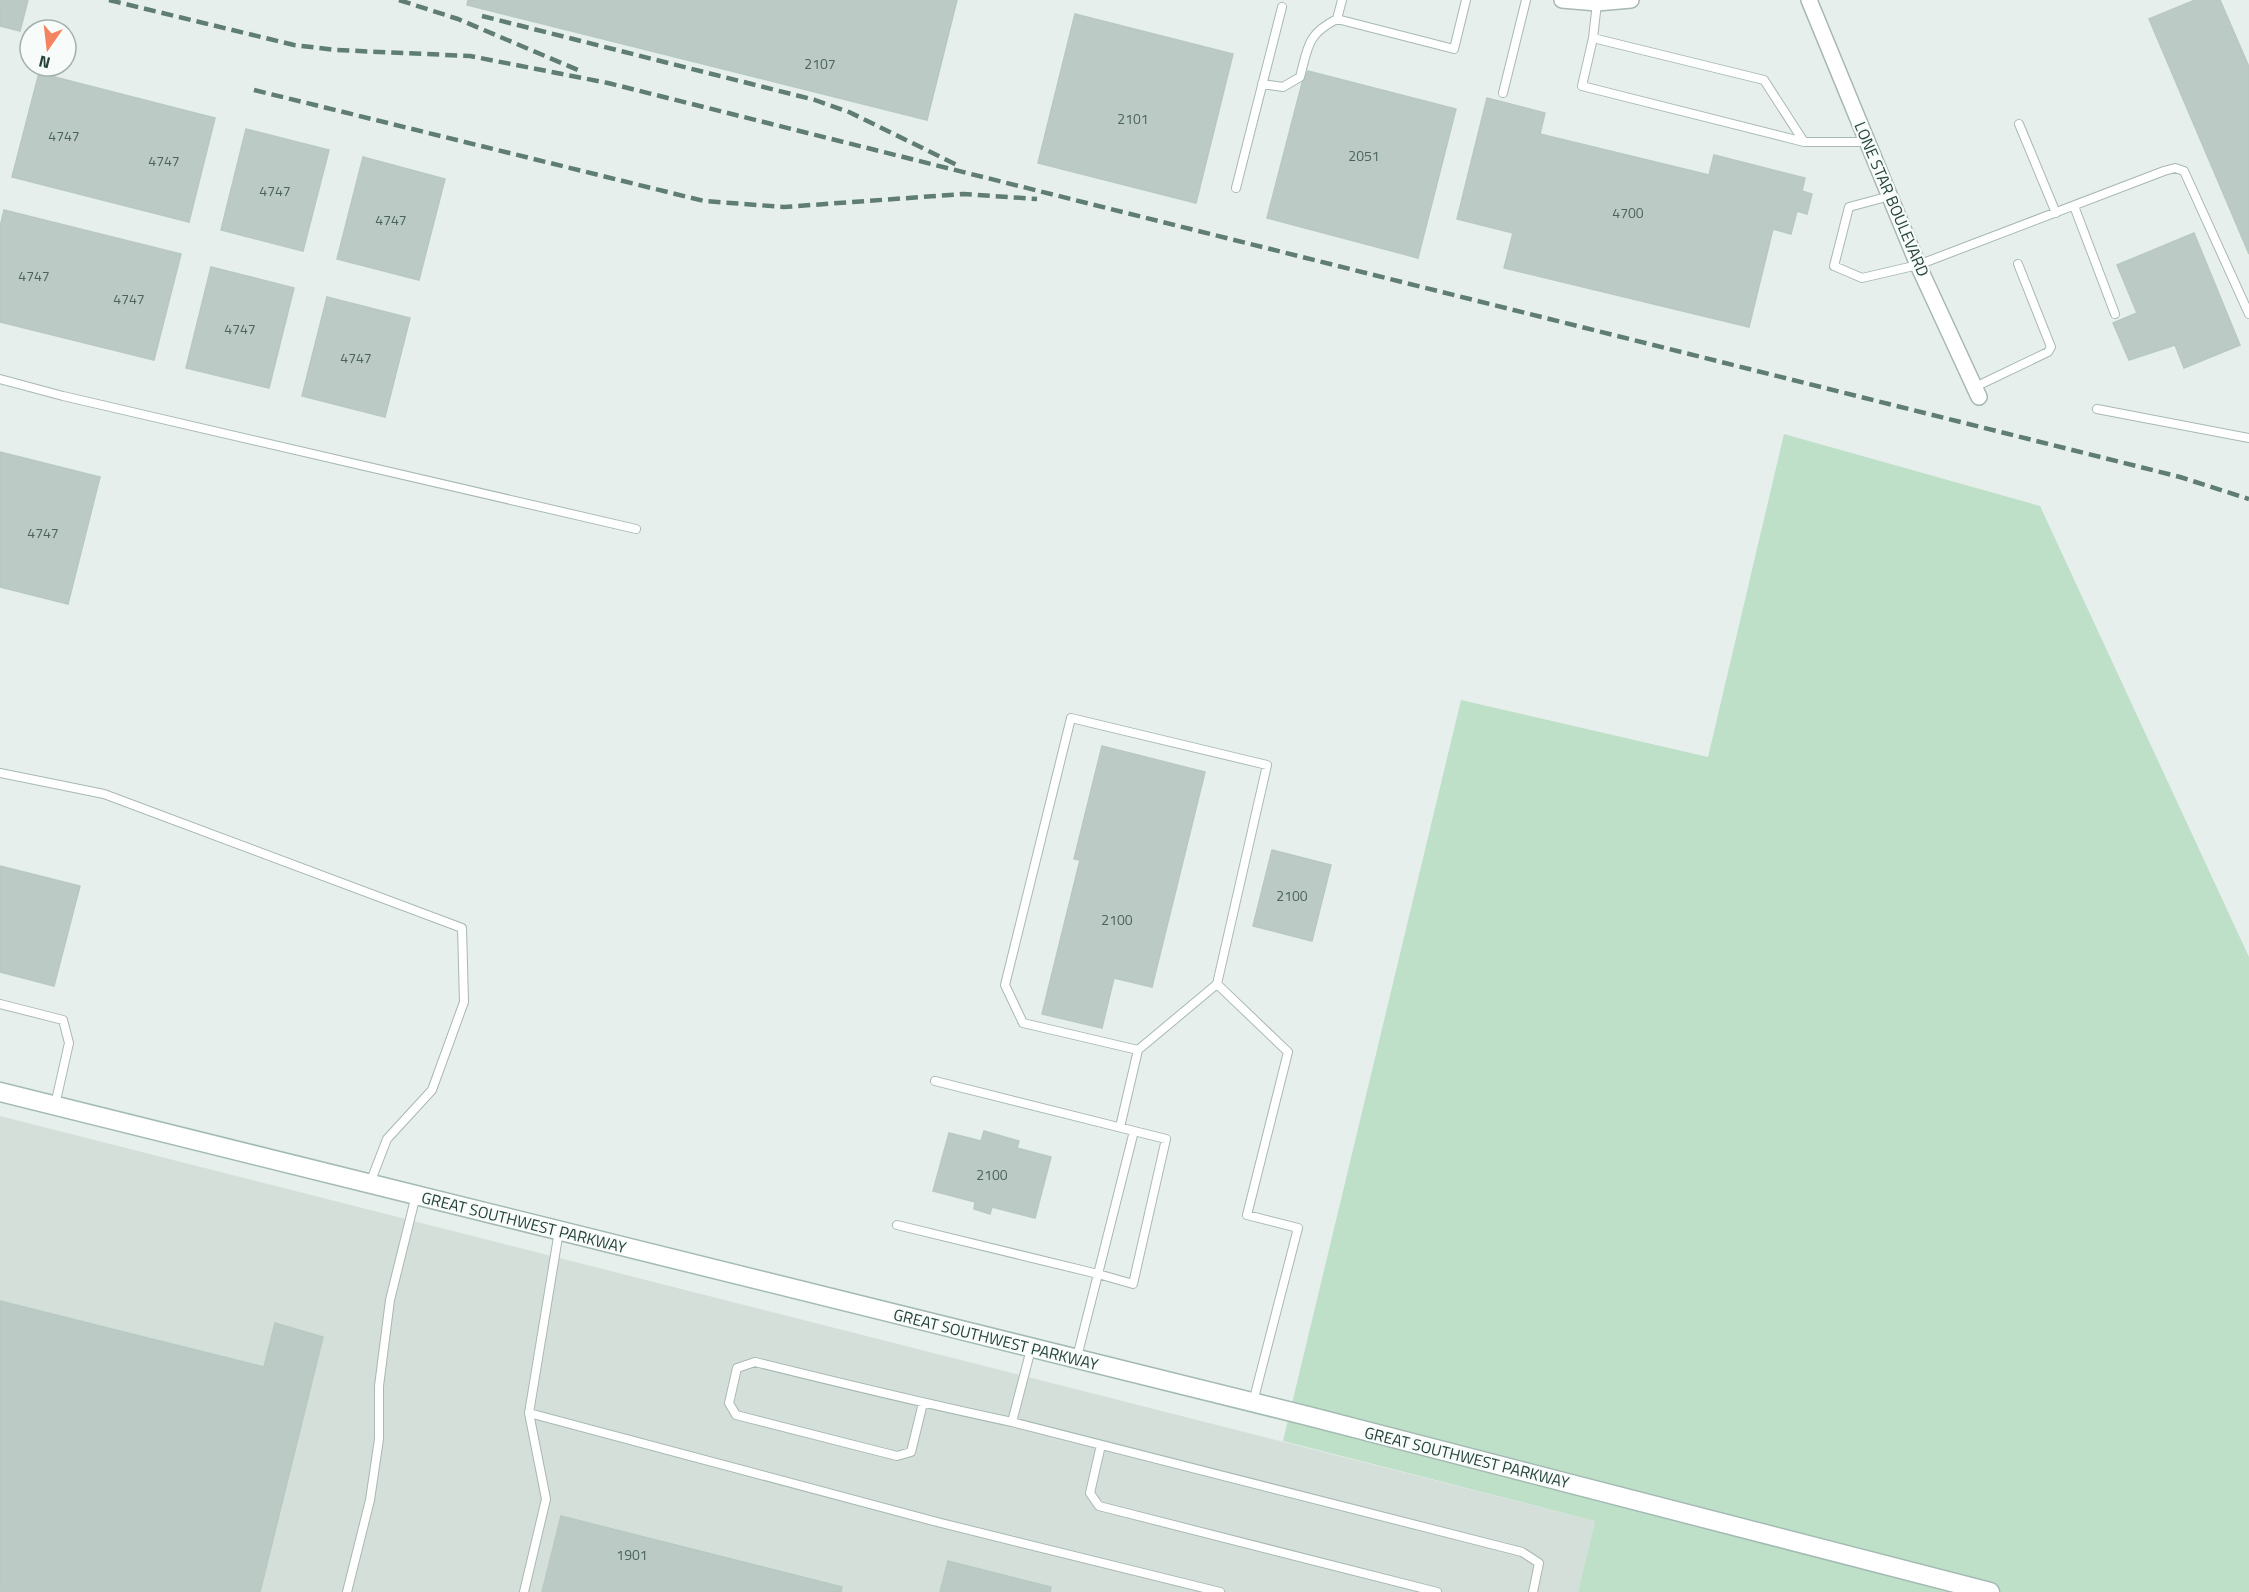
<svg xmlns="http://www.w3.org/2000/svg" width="2249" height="1592" viewBox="0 0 2249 1592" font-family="'Titillium Web',sans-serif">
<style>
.built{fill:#d4dfda}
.green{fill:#bfe0c8}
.building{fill:#bbcac4;stroke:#b8c9c2;stroke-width:1.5}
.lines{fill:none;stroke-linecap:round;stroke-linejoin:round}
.lane-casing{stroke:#a8b8b2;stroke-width:10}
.street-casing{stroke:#a8b8b2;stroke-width:18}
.secondary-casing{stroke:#a4bbb3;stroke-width:21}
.lane{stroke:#fff;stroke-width:8}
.street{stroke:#fff;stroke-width:15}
.secondary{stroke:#fff;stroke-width:18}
.rail{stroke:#5f7d75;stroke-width:4.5;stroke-dasharray:12 6;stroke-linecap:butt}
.labels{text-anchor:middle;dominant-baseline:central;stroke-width:4.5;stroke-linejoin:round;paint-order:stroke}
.number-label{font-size:14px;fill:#4a645c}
.street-label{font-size:16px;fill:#24423a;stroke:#f7fbf9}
</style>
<rect width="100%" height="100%" fill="#e6efeb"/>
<path class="built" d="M0 1116 1595 1521 1578 1592H0Z"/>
<path class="green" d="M1784 434 2040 506 2249 957V1592H1578L1595 1521 1283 1441 1461 700 1708 757Z"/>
<path class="building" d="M0 0H28L20 31 0 26Z
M468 0H957L927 120 467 5Z
M2195 0H2220L2249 67V254L2149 19Z
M1075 14 1233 54 1196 203 1038 163Z
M1308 71 1456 109 1418 258 1267 218 1302 83Z
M39 73 215 118 189 222 12 177Z
M1487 98 1545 113 1540 134 1709 175 1714 155 1805 178 1802 191 1812 194 1807 214 1797 211 1791 234 1773 229 1749 327 1504 268 1513 233 1457 219Z
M246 129 329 150 303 251 221 230Z
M363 157 445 179 419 280 337 259Z
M4 210 181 254 154 360 0 322V227Z
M2194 233 2240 345 2184 368 2175 345 2129 360 2113 323 2137 313 2117 265Z
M211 267 294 288 269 388 186 368Z
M327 297 410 318 385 417 302 396Z
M0 452 100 477 68 604 0 587Z
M1102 746 1205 772 1152 987 1114 978 1102 1028 1042 1014 1080 860 1074 859Z
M1272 850 1331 865 1312 941 1253 926Z
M0 866 80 886 54 986 0 972Z
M984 1131 1019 1141 1017 1148 1051 1157 1035 1218 992 1207 990 1214 974 1209 975 1202 933 1191 949 1133 981 1141Z
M0 1301 264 1367 275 1323 323 1337 260 1592H0Z
M561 1516 842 1587 841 1592H542Z
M948 1561 1051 1587 1050 1592H940Z"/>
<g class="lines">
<defs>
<path id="lane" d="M1342 0 1337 19 1454 49 1466 0
M1597 3 1593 38 1582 86 1804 142H1868
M1593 38 1764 80 1804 142
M1262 84 1283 87 1300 77C1308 47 1307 34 1337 19
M1503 93 1526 0
M2019 124 2056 213
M1236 188 1282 7
M1890 196 1849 207 1834 266 1862 278 1918 265 2164 171 2175 168 2184 171 2249 314
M2074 206 2115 314
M0 379 63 396 636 529
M1975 387 2048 352 2051 347 2018 264
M2097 409 2249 438
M0 773 104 794 462 928 464 1002 432 1090 387 1139 370 1183
M1217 984 1288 1052 1247 1215 1298 1228 1253 1402
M0 1004 63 1020 69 1043 55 1105
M935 1081 1134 1131 1098 1274 1133 1284 1166 1139 1134 1131
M1120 1127 1138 1050 1023 1023 1005 985 1071 718 1267 765 1217 984 1138 1050
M897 1225 1098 1274 1077 1357
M923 1403 911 1452 897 1456 736 1415 729 1403 737 1368 755 1362C840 1383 926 1404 1012 1422L1031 1349
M529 1413 941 1523 1220 1592
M1012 1422 1522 1552 1539 1563 1533 1592
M1101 1445 1090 1493 1099 1506 1437 1592
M347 1592 370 1500 379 1439V1386L390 1300 416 1195
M524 1592 546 1499 529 1413 559 1231"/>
<path id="street" d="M1562 0 1597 3 1631 0
M1809 0 1918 265 1979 397"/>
<path id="secondary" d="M0 1092 1308 1416 1990 1592"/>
</defs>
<use href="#lane" class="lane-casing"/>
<use href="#street" class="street-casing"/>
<use href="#secondary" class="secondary-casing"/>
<use href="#lane" class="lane"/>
<use href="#street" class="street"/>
<use href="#secondary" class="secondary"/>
<path class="rail" d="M109 0 294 45 336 50 470 56 608 83 2180 477 2249 499
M399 0 458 19 578 70
M482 16 815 100 849 112 957 165
M254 90 704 201 784 207 963 194 1037 199"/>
</g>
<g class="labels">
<g class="number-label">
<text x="820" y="63">2107</text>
<text x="1133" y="118">2101</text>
<text x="64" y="135">4747</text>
<text x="1364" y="155">2051</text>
<text x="164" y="160">4747</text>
<text x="275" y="190">4747</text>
<text x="1628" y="212">4700</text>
<text x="391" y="219">4747</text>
<text x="34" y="275">4747</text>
<text x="129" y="298">4747</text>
<text x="240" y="328">4747</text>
<text x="356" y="357">4747</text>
<text x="43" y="532">4747</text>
<text x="1292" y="895">2100</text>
<text x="1117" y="919">2100</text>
<text x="992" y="1174">2100</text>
<text x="632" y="1554">1901</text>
</g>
<g class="street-label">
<text transform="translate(1892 199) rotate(67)">LONE STAR BOULEVARD</text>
<text transform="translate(524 1222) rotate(14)">GREAT SOUTHWEST PARKWAY</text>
<text transform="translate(996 1339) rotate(14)">GREAT SOUTHWEST PARKWAY</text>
<text transform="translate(1467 1457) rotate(14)">GREAT SOUTHWEST PARKWAY</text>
</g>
</g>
<g transform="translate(48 48) rotate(194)"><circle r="28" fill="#f7fbf9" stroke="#a3b1ad" stroke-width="1.5"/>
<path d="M0-4.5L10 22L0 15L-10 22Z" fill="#f4845f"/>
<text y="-9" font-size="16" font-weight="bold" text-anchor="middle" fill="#24423a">N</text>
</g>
</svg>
